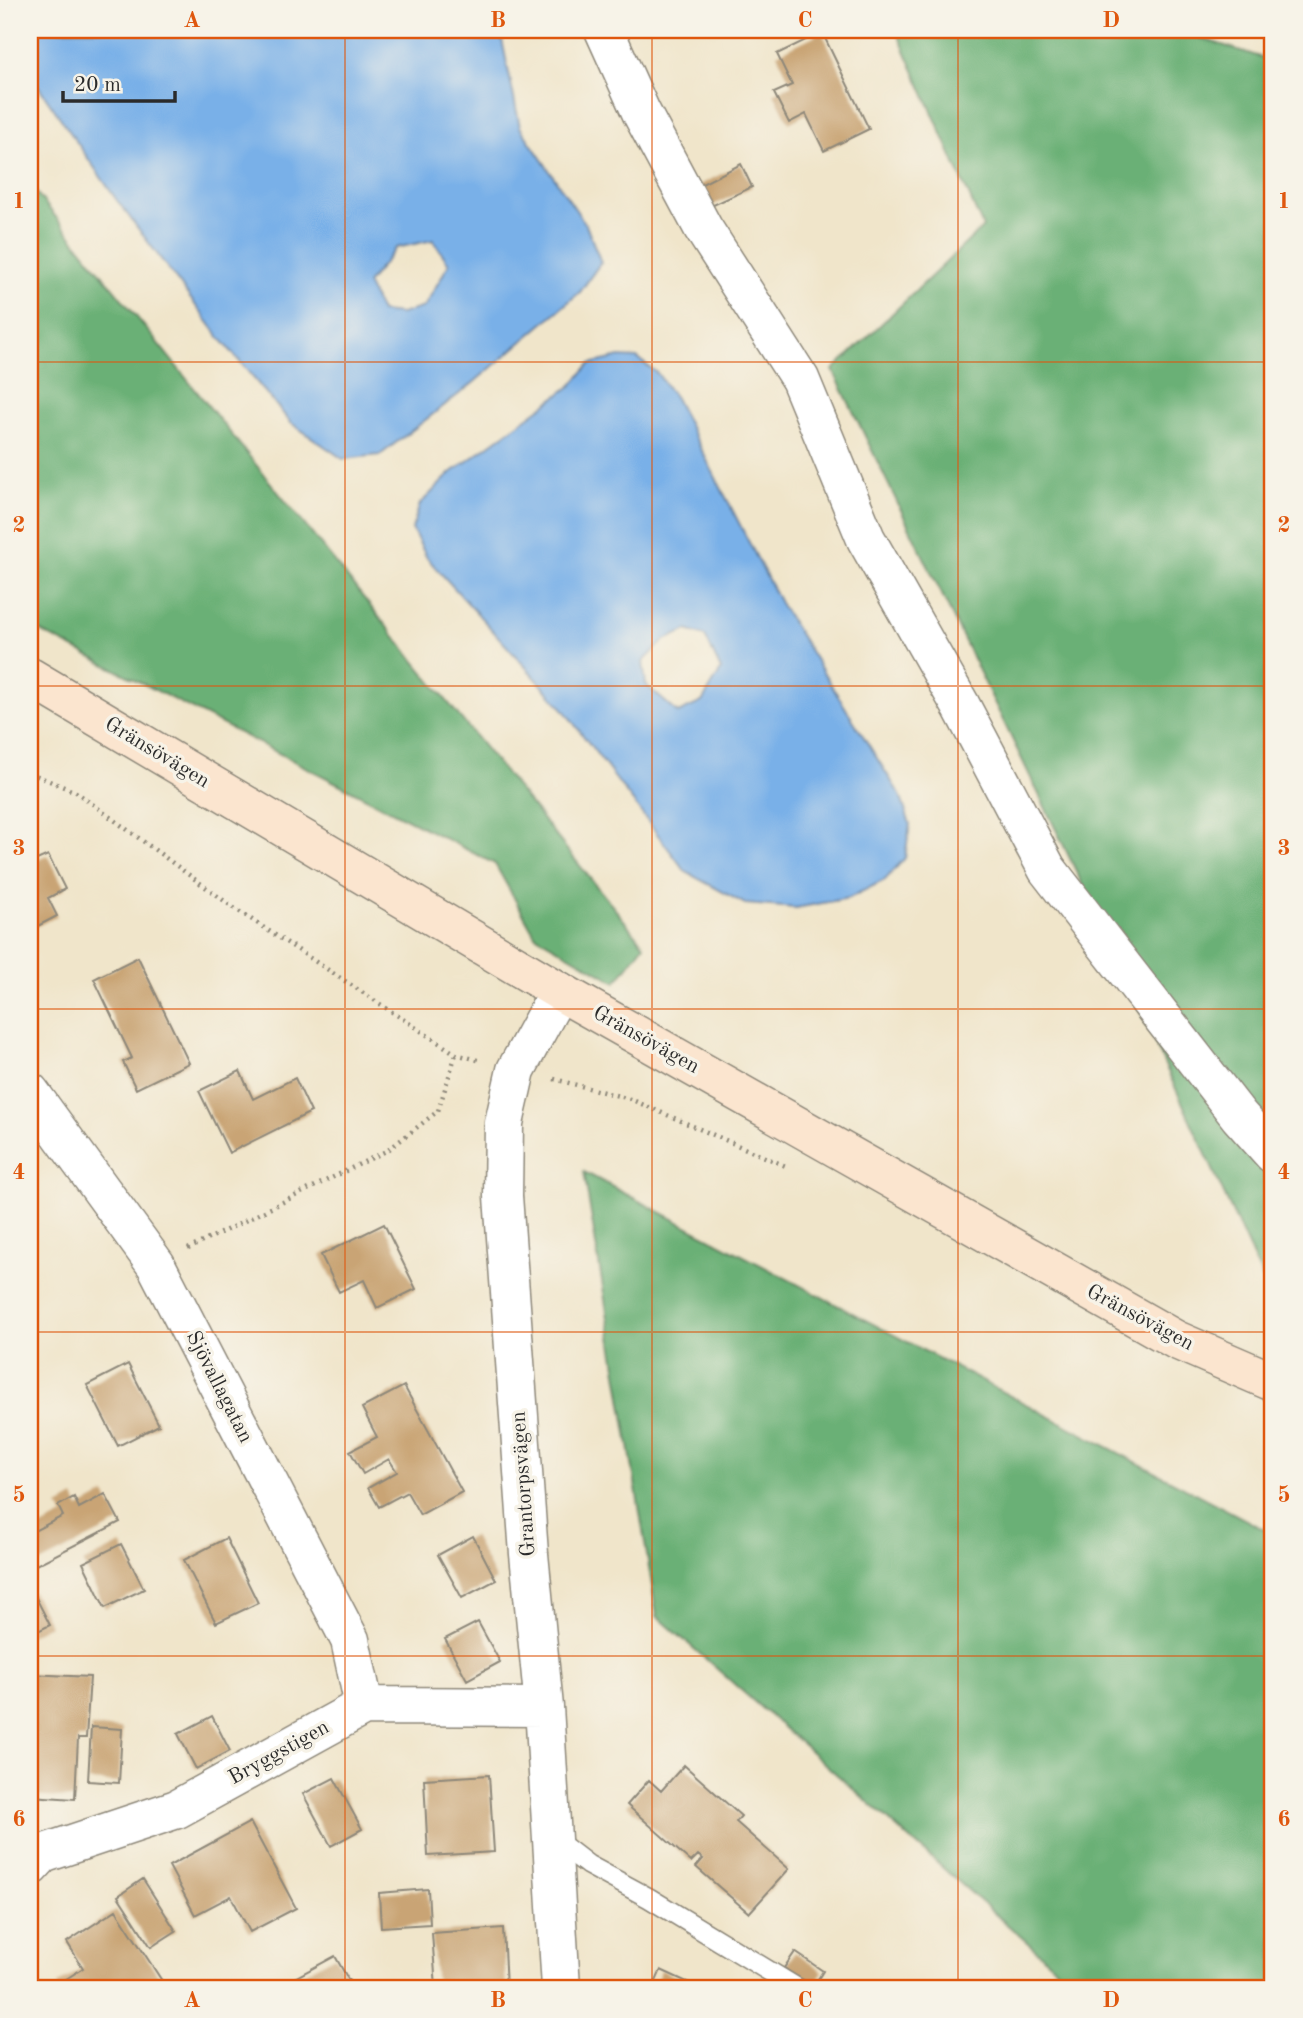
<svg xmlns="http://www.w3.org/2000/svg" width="1303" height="2018" viewBox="0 0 1303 2018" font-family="'Old Standard TT',serif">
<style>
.forest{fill:#6ab076;stroke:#4a6e50;stroke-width:2}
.water{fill:#79b0e8;stroke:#526e8a;stroke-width:2;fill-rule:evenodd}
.building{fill:#c9a474}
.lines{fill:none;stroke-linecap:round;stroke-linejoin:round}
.lane-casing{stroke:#8e887a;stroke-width:22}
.street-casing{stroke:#8e887a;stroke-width:41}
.secondary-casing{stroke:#8e887a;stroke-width:41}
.path{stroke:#8e887a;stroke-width:4.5;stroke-dasharray:2 5;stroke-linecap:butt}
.lane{stroke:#fff;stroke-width:19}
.street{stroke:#fff;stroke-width:38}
.secondary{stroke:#fbe5cf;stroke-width:38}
.grid{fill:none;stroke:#df570e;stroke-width:2;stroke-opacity:0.55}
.labels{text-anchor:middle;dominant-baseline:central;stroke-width:7;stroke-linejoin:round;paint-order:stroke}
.street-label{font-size:21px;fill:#2b2b2b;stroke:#f7f3e8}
.neatline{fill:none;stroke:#df570e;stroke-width:2.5}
.grid-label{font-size:23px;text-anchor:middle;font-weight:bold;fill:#df570e}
</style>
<rect width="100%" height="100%" fill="#f7f3e8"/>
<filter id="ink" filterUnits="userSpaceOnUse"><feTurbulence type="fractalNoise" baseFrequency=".0143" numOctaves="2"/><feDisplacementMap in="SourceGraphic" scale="14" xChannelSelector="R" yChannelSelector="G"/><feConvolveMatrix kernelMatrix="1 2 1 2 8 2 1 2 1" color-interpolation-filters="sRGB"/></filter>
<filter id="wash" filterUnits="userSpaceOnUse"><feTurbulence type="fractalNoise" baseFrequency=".00686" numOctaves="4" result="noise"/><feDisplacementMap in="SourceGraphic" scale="28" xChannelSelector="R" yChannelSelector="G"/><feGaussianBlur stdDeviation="1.57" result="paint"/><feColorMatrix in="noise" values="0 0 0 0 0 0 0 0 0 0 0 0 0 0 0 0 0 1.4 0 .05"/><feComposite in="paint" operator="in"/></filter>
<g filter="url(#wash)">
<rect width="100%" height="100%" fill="#f0e5ca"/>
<path class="forest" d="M896 30H1175L1273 61V1283L1263 1279 1077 873 833 370 983 227Z
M30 185 644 945 616 982 535 935 495 864 30 626Z
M584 1172 1273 1534V1988H1070L1053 1965 657 1616Z"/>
<path class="water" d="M30 30H500L520 127 586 225 601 262 580 292 472 384 380 455 343 459 291 423 220 338 116 199 30 74ZM433 240 449 264 424 307 401 314 381 312 367 284 396 248Z
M620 357 637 358 657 373 675 398 780 603 900 795 910 824 905 858 885 880 849 898 796 908 745 904 686 872 560 705 427 558 412 529 420 504 451 473 572 385 590 364ZM687 630 705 636 721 670 702 702 678 713 646 685 643 662 665 640Z"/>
<g id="blocks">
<path class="building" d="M822 32 869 129 824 151 806 114 789 123 774 93 792 85 777 54Z
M741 164 752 187 707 208 696 187Z
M48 855 65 889 48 898 57 916 30 930V863Z
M138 957 189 1063 136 1089 123 1062 132 1058 94 979Z
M240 1071 253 1099 295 1078 311 1112 229 1153 199 1091Z
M384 1224 416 1289 377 1308 364 1280 339 1292 321 1255Z
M128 1364 159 1425 118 1446 87 1385Z
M404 1386 462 1492 420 1515 407 1492 379 1507 368 1488 397 1472 389 1459 363 1474 350 1451 377 1437 362 1408Z
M105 1494 120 1522 36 1565 30 1553V1533L63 1516 58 1506 74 1497 79 1508Z
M473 1536 496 1580 462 1598 438 1555Z
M226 1538 258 1603 216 1623 184 1560Z
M121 1544 144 1589 105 1608 83 1563Z
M33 1592 50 1625 30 1635V1594Z
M478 1622 500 1662 467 1680 445 1639Z
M30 1674 90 1677 86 1738H78L75 1799 30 1796Z
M212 1716 230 1751 196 1769 178 1734Z
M91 1727 122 1729 119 1783 88 1781Z
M684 1765 741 1816 736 1822 789 1869 749 1913 696 1867 703 1859 698 1855 691 1862 627 1805 649 1780 661 1791Z
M489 1775 494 1852 428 1856 424 1779Z
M334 1778 362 1829 331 1846 303 1794Z
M250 1822 296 1908 250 1932 231 1896 195 1915 169 1866Z
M143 1879 176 1931 151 1947 118 1896Z
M428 1889 430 1924 381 1927 379 1893Z
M116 1910 164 1984 157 1988H59L57 1985 83 1968 67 1942Z
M503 1928 506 1988H436L432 1933Z
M795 1952 823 1971 813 1987 784 1968Z
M335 1956 353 1988H291L287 1982Z
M661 1970 700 1988H653Z"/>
</g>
</g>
<g filter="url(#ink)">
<use href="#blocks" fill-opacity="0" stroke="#8e887a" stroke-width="2"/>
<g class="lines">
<defs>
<path id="lane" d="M553 1838 588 1865 649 1898 797 1988"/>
<path id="street" d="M604 30 641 112 703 228 800 379 866 539 961 706 1047 869 1239 1116 1273 1154
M559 991 516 1070 504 1123 503 1196 529 1554 544 1707 561 1988
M30 1092 156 1265 350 1640 364 1706
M30 1867 42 1854 177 1809 364 1706 544 1707"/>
<path id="secondary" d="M30 677 559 991 1176 1340 1273 1382"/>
</defs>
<use href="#lane" class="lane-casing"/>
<use href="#street" class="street-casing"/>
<use href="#secondary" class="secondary-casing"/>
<path class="path" d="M30 773 76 792 234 908 456 1054 481 1061
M554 1079 630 1099 788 1167
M188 1249 388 1150 438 1111 456 1054"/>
<use href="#lane" class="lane"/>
<use href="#street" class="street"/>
<use href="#secondary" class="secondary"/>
</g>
</g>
<path class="grid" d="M345 30V1988M652 30V1988M958 30V1988M30 362H1273M30 686H1273M30 1009H1273M30 1332H1273M30 1656H1273"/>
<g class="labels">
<g class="street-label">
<text transform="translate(157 753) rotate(31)">Gränsövägen</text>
<text transform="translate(646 1040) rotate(29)">Gränsövägen</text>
<text transform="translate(1140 1318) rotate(28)">Gränsövägen</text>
<text transform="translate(219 1387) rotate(63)">Sjövallagatan</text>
<text transform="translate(524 1484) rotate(-94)">Grantorpsvägen</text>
<text transform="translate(279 1753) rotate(-29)">Bryggstigen</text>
</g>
</g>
<rect width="1303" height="2018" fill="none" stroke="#f7f3e8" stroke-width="77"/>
<path d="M63 91v10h112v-10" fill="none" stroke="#2b2b2b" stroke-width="3.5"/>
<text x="74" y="91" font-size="21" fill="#2b2b2b" stroke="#f7f3e8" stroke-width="5" paint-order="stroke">20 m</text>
<rect x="38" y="38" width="1226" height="1942" class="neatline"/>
<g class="grid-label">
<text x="192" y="27">A</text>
<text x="498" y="27">B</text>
<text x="805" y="27">C</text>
<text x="1111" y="27">D</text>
<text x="19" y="208">1</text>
<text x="1284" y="208">1</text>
<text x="19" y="532">2</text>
<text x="1284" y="532">2</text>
<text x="19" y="855">3</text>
<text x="1284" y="855">3</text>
<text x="19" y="1179">4</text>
<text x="1284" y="1179">4</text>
<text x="19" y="1502">5</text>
<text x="1284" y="1502">5</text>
<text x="19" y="1826">6</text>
<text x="1284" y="1826">6</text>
<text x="192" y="2007">A</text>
<text x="498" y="2007">B</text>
<text x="805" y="2007">C</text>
<text x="1111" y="2007">D</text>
</g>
</svg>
